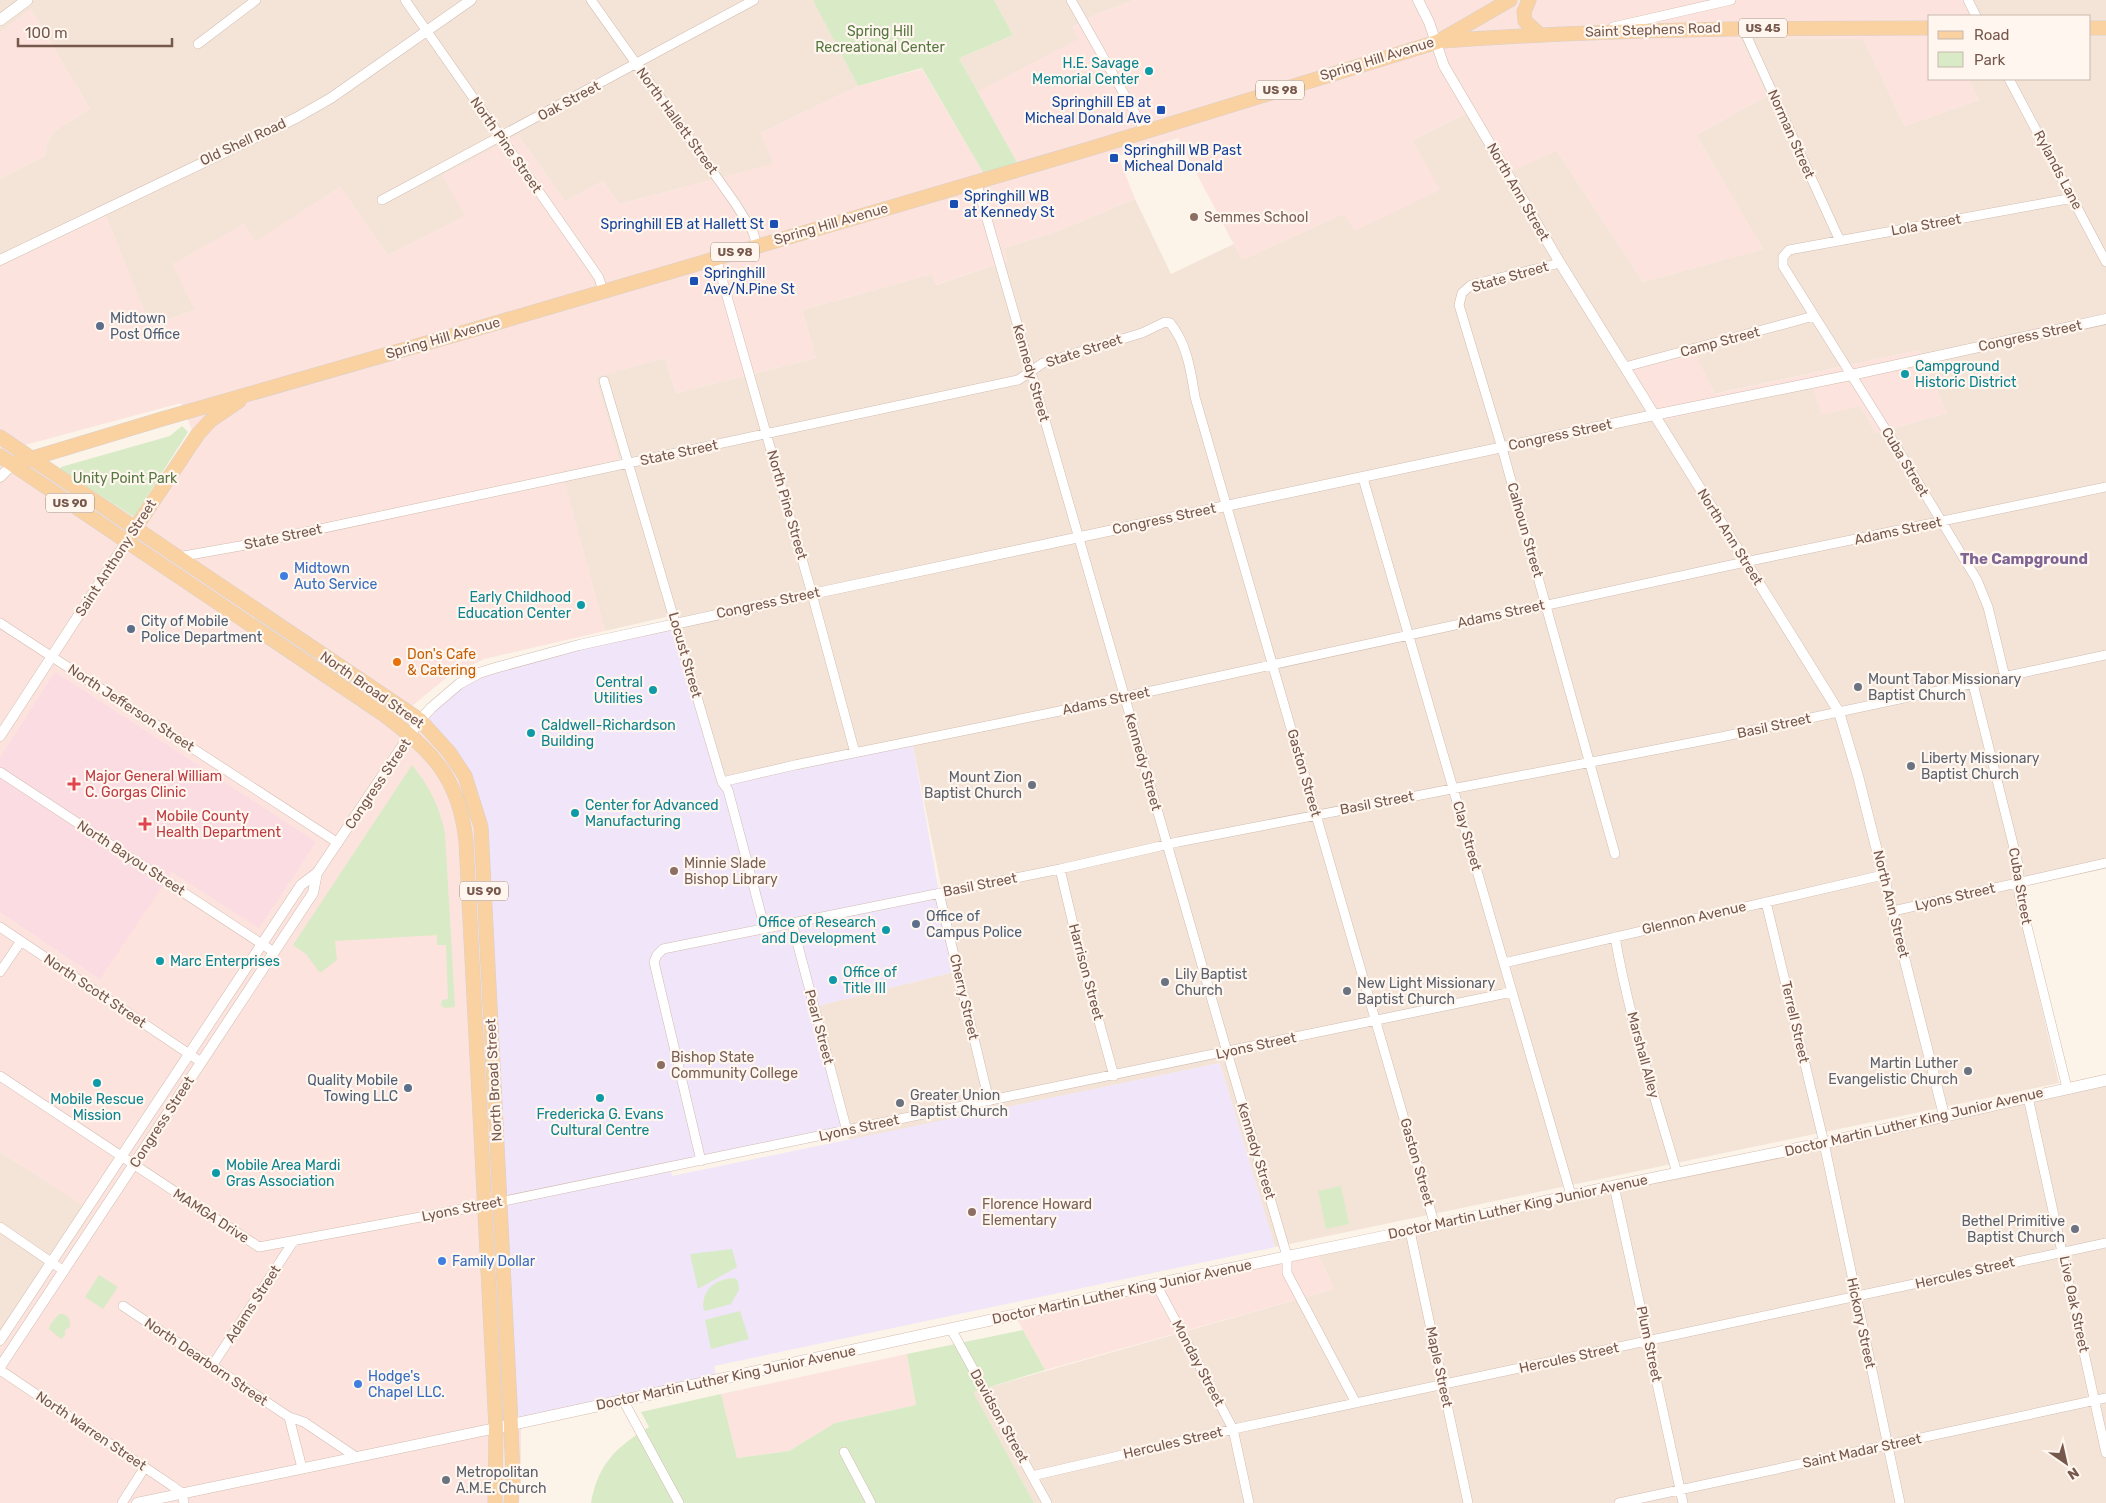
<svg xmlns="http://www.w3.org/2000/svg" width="2106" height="1503" viewBox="0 0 2106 1503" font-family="Rubik,sans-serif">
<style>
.residential{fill:#f4e4d7;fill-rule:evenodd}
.commercial{fill:#fce3dd;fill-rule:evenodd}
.education{fill:#f0e5f9}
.medical{fill:#fadce2}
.green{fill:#d8ebc6}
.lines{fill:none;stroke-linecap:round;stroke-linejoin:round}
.minor-casing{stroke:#d1bcb0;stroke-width:10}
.tertiary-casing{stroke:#d1bcb0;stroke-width:11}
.secondary-casing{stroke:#d4bcae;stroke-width:12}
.primary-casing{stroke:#d9d0cd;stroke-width:15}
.minor{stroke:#fff;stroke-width:9}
.tertiary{stroke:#fff;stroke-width:10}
.secondary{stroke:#fff;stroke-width:11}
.primary{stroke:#fad2a2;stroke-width:14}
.culture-dot{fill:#0f9aa8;stroke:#fff7ef;stroke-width:2}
.transit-dot{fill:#1a4fb4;stroke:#fff7ef;stroke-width:2}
.education-dot{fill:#8d6e63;stroke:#fff7ef;stroke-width:2}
.service-dot{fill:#5c6f8a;stroke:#fff7ef;stroke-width:2}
.shop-dot{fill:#3f7fe0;stroke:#fff7ef;stroke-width:2}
.food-dot{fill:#e8710a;stroke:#fff7ef;stroke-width:2}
.worship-dot{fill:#6b7280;stroke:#fff7ef;stroke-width:2}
.health-dot{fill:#e0444e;stroke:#fff7ef;stroke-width:2}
.labels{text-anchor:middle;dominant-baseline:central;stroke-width:4.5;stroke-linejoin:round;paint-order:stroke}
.shield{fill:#fff7ef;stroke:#a0887d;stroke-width:1}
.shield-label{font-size:12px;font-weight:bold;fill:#77584c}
.street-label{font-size:14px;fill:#77584c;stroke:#fff7ef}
.park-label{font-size:14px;fill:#567741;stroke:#fff7ef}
.culture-label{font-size:14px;fill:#0d838f;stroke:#fff7ef;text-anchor:start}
.transit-label{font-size:14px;fill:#164399;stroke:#fff7ef;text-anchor:start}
.education-label{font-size:14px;fill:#785e54;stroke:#fff7ef;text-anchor:start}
.service-label{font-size:14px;fill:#4e5e75;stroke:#fff7ef;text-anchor:start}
.shop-label{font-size:14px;fill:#366cbe;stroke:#fff7ef;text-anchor:start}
.food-label{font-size:14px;fill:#c56008;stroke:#fff7ef;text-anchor:start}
.worship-label{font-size:14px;fill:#5b616d;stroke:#fff7ef;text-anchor:start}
.health-label{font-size:14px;fill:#be3a42;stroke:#fff7ef;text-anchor:start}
.neighbourhood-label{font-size:15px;font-weight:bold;fill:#7f6493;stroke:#fff7ef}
</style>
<rect width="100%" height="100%" fill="#fcf3e9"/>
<path class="residential" d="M0 0H814L858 86 761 133 774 164 619 204 603 181 565 201 518 135 465 216 388 255 340 187 256 242 244 224 173 265 195 310 150 326 106 216 0 266V179L45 156 47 144 54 131 90 109 31 9 0 33Z
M994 0H1135L1099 13 1072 27 1079 39 978 92 959 58 1013 35Z
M1962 0H2106V21H2090V16H1970Z
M2090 35H2106V866L2014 889 2059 1083 1275 1247 1220 1063 849 1140 814 1007 958 971 912 741 722 782 679 614 605 631 561 470 619 460 595 377 665 358 676 393 816 358 802 310 932 274 936 285 1007 261 1004 248 1053 233 1135 199 1171 274 1234 244 1242 260 1343 214 1413 140 1467 113 1557 151 1643 282 1763 249 1696 135 1767 96 1740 38 1863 39 1905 126 1979 100 1969 79H2090ZM1919 350 1947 413 1876 433 1860 406 1812 386 1654 409 1695 354 1714 394Z
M2106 1086V1503H1034L972 1392 1334 1289 1318 1254Z
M0 1152 94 1212 0 1348Z"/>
<path class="commercial" d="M1135 0H1962L1970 16H1930V79H1969L1979 100 1905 126 1863 39 1740 38 1767 96 1696 135 1763 249 1643 282 1557 151 1502 176 1467 113 1413 140 1440 190 1355 231 1343 214 1242 260 1178 138 1118 156 1135 199 1053 233 1004 248 1007 261 935 285 932 274 802 310 816 358 676 393 665 358 596 377 619 460 562 471 605 631 484 659 446 678 412 706 476 777 521 1412V1485L519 1503H0V1348L93 1212 0 1152V266L106 216 151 326 195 310 172 264 244 224 256 241 340 187 388 255 465 216 442 175 518 135 565 201 603 181 619 204 773 164 761 133 858 86 922 69 984 174 1018 164 978 92 1078 39 1072 27 1099 13ZM181 403 197 442 142 527 134 517 21 446Z
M31 9 90 109 54 131 47 144 45 156 0 179V33Z
M1919 350 1947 413 1876 433 1860 406 1821 415 1812 386 1662 421 1631 370 1695 354 1715 394Z
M1318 1254 1334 1289 1045 1370 1017 1319Z
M907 1354 916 1405 835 1423 789 1451 737 1458 721 1394Z"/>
<path class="education" d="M675 624 722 782 912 741 939 893 958 971 814 1007 847 1131 670 1168 672 1176 1220 1063 1275 1247 714 1366 717 1379 510 1424 473 796 420 720 479 673Z"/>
<path class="medical" d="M55 672 316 842 259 928 172 872 100 979 0 912V758Z"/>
<path class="green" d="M813 0H994L1013 35 959 58 1018 164 984 174 922 68 858 86Z
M182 426 188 432 134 517 61 470V467L170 436Z
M412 765C429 786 440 807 445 834L455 1007 445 1008 441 1006 442 1000 448 999 446 945H437V935L335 941 337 960 320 973 306 954 293 945Z
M1341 1186 1349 1224 1326 1229 1318 1191Z
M732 1249 737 1267 698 1289 690 1254Z
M99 1275 118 1287 103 1309 85 1297Z
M735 1278 738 1281 739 1290 731 1304 705 1311C702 1306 703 1304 704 1299 708 1284 720 1279 735 1278Z
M740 1311 749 1339 711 1349 705 1320Z
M59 1314C67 1313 71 1319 70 1327L65 1330V1335L61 1339 49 1329 50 1325Z
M1023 1330 1045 1370 973 1392 1034 1503H591C598 1464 616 1447 649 1427L641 1412 721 1394 737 1458 789 1451 835 1423 916 1405 907 1354Z"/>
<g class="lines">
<defs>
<path id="minor" d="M405 0 593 269 599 278 603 291
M591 0 735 203 753 232 757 246
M1071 0 1145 131
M1968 0 1976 16
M1613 27 1731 0
M1743 28 1840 241
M198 44 256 0
M2009 79 2106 262
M976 181 1227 1052 1287 1256V1273L1356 1403
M382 200 754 0
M716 258 812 594 855 753
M1560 263 1471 285 1462 293 1459 305 1502 448 1615 854
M1625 367 1814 316
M604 381 722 782 728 790 765 929
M1363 478 1571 1195
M178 557 240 546 1018 380 1043 363 1142 333 1165 322 1170 323C1187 343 1191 372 1195 397L1435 1226
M0 623 338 843
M2005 677 1988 607 1977 580 1891 438 1783 266V257L1789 250 2073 198
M1973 684 2018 864 2019 894 2067 1088
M0 772 274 952
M722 782 795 765 1055 712 1745 562 2106 487
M1060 869 1078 945 1114 1076
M939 893 989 1101
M1766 902 1824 1143 1900 1503
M1893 911 2106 863
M792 923 847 1131
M0 927 201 1062
M1615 937C1629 1017 1654 1095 1677 1173
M1504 963 1883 875
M0 972 21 941
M0 1076 259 1247 485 1205 1512 992
M2028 1097 2106 1453
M701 1161 654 962 657 955 663 949 1060 869 1178 842 1721 737 2106 655
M1614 1186 1683 1503
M0 1227 64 1271
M1410 1231 1468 1503
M1156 1284 1233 1429 1249 1503
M123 1306 289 1417 302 1468
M951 1329 1047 1503
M212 1366 293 1242
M0 1370 171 1485 182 1493 184 1503
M623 1400 679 1503
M289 1417 304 1422 356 1457
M844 1452 871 1503
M1032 1476 1243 1427 2106 1243
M122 1503 145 1467
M1619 1503 2106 1398"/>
<path id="tertiary" d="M1418 0 1429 22 1444 66 1560 263 1839 712 1858 776 1944 1115
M0 260 296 118 331 98 471 0
M0 477 13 464
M0 736 127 541
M0 1340 301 885 317 873 420 720 431 708 459 684 479 673 495 668 579 645 812 594 1654 415 1851 375 2106 319
M0 1367 313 893 317 873
M137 1503 496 1428"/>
<path id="secondary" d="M0 20 27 0
M496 1428 1156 1284 1410 1231 1614 1186 1824 1143 2106 1080"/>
<path id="primary" d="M1529 0 1524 12 1525 21 1540 35
M2090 28H2106
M1443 41C1605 29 1767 28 1930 28
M0 437 420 720 449 752 465 776 481 827 510 1403 513 1478 511 1503
M0 456 383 714C432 751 459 777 466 841L496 1428 495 1503
M13 464 162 419 479 328 1089 149 1437 42 1510 0
M130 536 198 434 211 420 239 401"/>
</defs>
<use href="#minor" class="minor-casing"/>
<use href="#tertiary" class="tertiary-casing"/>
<use href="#secondary" class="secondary-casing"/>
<use href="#primary" class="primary-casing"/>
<use href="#minor" class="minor"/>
<use href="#tertiary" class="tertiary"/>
<use href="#secondary" class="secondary"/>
<use href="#primary" class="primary"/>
</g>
<g class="culture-dot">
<circle cx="1149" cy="71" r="5"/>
<circle cx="1905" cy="374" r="5"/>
<circle cx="581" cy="605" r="5"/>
<circle cx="653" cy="690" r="5"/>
<circle cx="531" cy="733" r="5"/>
<circle cx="575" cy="813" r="5"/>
<circle cx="886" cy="930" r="5"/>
<circle cx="160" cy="961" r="5"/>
<circle cx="833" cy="980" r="5"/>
<circle cx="97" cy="1083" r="5"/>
<circle cx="600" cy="1098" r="5"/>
<circle cx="216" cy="1173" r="5"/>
</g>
<g class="transit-dot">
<rect x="1156" y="105" width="10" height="10" rx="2.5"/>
<rect x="1109" y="153" width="10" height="10" rx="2.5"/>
<rect x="949" y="199" width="10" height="10" rx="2.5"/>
<rect x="769" y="219" width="10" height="10" rx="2.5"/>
<rect x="689" y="276" width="10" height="10" rx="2.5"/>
</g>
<g class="education-dot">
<circle cx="1194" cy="217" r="5"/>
<circle cx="674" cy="871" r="5"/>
<circle cx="661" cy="1065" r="5"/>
<circle cx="972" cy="1212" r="5"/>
</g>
<g class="service-dot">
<circle cx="100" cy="326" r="5"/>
<circle cx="131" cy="629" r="5"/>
<circle cx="916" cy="924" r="5"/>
<circle cx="408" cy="1088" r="5"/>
</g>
<g class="shop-dot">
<circle cx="284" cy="576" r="5"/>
<circle cx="442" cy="1261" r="5"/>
<circle cx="358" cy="1384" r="5"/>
</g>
<circle class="food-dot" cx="397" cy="662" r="5"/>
<g class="worship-dot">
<circle cx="1858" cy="687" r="5"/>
<circle cx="1911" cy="766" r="5"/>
<circle cx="1032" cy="785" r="5"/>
<circle cx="1165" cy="982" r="5"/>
<circle cx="1347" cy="991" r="5"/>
<circle cx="1968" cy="1071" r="5"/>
<circle cx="900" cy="1103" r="5"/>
<circle cx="2075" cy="1229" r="5"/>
<circle cx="446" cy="1480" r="5"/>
</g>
<g class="health-dot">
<path d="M71.5 776.5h5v5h5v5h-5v5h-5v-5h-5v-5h5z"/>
<path d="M142.5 816.5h5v5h5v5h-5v5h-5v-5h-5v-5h5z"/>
</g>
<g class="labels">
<g class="shield">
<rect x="1739" y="18.5" width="48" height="19" rx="4"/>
<rect x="1256" y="80.5" width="48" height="19" rx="4"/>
<rect x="711" y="242.5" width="48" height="19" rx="4"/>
<rect x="46" y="493.5" width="48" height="19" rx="4"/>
<rect x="460" y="881.5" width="48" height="19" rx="4"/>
</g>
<g class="shield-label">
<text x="1763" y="28">US 45</text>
<text x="1280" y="90">US 98</text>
<text x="735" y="252">US 98</text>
<text x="70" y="503">US 90</text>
<text x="484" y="891">US 90</text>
</g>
<g class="street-label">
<text transform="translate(1653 30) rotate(-2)">Saint Stephens Road</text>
<text transform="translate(1377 59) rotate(-17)">Spring Hill Avenue</text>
<text transform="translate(569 101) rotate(-28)">Oak Street</text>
<text transform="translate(677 121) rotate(54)">North Hallett Street</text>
<text transform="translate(1791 134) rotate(66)">Norman Street</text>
<text transform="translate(243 142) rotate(-25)">Old Shell Road</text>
<text transform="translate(506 145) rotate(55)">North Pine Street</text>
<text transform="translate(2058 170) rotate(62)">Rylands Lane</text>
<text transform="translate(1518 192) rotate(60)">North Ann Street</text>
<text transform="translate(831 224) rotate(-16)">Spring Hill Avenue</text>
<text transform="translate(1926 225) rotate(-10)">Lola Street</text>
<text transform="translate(1510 277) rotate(-16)">State Street</text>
<text transform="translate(2030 336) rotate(-12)">Congress Street</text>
<text transform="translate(443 338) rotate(-16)">Spring Hill Avenue</text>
<text transform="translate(1720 342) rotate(-15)">Camp Street</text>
<text transform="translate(1084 351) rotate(-18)">State Street</text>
<text transform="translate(1031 373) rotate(74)">Kennedy Street</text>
<text transform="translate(1560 435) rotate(-12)">Congress Street</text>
<text transform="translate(679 453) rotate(-12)">State Street</text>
<text transform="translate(1905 462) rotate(59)">Cuba Street</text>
<text transform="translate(787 505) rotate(74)">North Pine Street</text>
<text transform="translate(1164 519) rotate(-12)">Congress Street</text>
<text transform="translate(1525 530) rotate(74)">Calhoun Street</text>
<text transform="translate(1898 531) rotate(-12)">Adams Street</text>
<text transform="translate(283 537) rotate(-12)">State Street</text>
<text transform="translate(1730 537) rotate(58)">North Ann Street</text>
<text transform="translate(116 558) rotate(-57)">Saint Anthony Street</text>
<text transform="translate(768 603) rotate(-12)">Congress Street</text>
<text transform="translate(1501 614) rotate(-12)">Adams Street</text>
<text transform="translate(685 655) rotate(74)">Locust Street</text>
<text transform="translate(372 690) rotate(35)">North Broad Street</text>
<text transform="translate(1106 701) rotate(-12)">Adams Street</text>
<text transform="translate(131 708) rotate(33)">North Jefferson Street</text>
<text transform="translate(1774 726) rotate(-12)">Basil Street</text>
<text transform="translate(1143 762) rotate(74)">Kennedy Street</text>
<text transform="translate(1304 773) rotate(74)">Gaston Street</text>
<text transform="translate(378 784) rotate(-56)">Congress Street</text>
<text transform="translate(1377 803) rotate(-11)">Basil Street</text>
<text transform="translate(1467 836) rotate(74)">Clay Street</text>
<text transform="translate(131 858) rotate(33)">North Bayou Street</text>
<text transform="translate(980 885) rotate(-11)">Basil Street</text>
<text transform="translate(2020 886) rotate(80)">Cuba Street</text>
<text transform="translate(1955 897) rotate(-13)">Lyons Street</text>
<text transform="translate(1891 904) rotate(76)">North Ann Street</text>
<text transform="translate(1694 918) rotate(-13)">Glennon Avenue</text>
<text transform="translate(1086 972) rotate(75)">Harrison Street</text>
<text transform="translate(95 991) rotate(34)">North Scott Street</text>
<text transform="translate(964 997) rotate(77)">Cherry Street</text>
<text transform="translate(1795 1022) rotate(77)">Terrell Street</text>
<text transform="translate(819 1027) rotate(75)">Pearl Street</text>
<text transform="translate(1256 1046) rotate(-12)">Lyons Street</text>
<text transform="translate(1643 1055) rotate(75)">Marshall Alley</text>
<text transform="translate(494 1080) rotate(-93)">North Broad Street</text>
<text transform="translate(162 1122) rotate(-57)">Congress Street</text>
<text transform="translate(1914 1122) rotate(-13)">Doctor Martin Luther King Junior Avenue</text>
<text transform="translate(859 1128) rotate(-12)">Lyons Street</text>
<text transform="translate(1256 1151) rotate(73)">Kennedy Street</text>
<text transform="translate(1417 1162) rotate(74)">Gaston Street</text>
<text transform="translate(1518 1207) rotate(-12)">Doctor Martin Luther King Junior Avenue</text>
<text transform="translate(462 1209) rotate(-11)">Lyons Street</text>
<text transform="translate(211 1216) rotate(33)">MAMGA Drive</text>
<text transform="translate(1965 1273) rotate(-13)">Hercules Street</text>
<text transform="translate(1122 1292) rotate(-12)">Doctor Martin Luther King Junior Avenue</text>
<text transform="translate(253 1304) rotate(-57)">Adams Street</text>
<text transform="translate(2074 1304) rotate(78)">Live Oak Street</text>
<text transform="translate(1861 1323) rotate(78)">Hickory Street</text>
<text transform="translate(1649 1344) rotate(78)">Plum Street</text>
<text transform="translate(1569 1358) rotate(-12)">Hercules Street</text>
<text transform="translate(206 1362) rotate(34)">North Dearborn Street</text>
<text transform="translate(1198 1363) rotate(62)">Monday Street</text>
<text transform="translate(1439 1367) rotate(78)">Maple Street</text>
<text transform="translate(726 1378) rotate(-12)">Doctor Martin Luther King Junior Avenue</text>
<text transform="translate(999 1416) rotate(61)">Davidson Street</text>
<text transform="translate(91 1431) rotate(34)">North Warren Street</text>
<text transform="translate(1173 1443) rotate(-13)">Hercules Street</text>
<text transform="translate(1862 1451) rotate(-12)">Saint Madar Street</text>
</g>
<g class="park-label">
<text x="880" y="31">Spring Hill<tspan x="880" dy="16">Recreational Center</tspan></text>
<text x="125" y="478">Unity Point Park</text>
</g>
<g class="culture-label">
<text x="1139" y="63" text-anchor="end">H.E. Savage<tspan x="1139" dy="16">Memorial Center</tspan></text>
<text x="1915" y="366">Campground<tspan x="1915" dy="16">Historic District</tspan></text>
<text x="571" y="597" text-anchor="end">Early Childhood<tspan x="571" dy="16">Education Center</tspan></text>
<text x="643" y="682" text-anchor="end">Central<tspan x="643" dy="16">Utilities</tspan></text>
<text x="541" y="725">Caldwell-Richardson<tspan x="541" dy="16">Building</tspan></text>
<text x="585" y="805">Center for Advanced<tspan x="585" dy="16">Manufacturing</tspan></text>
<text x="876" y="922" text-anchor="end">Office of Research<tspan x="876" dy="16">and Development</tspan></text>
<text x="170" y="961">Marc Enterprises</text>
<text x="843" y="972">Office of<tspan x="843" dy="16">Title III</tspan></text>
<text x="97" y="1099" text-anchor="middle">Mobile Rescue<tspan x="97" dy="16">Mission</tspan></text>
<text x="600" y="1114" text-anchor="middle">Fredericka G. Evans<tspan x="600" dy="16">Cultural Centre</tspan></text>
<text x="226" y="1165">Mobile Area Mardi<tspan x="226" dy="16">Gras Association</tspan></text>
</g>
<g class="transit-label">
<text x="1151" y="102" text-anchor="end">Springhill EB at<tspan x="1151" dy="16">Micheal Donald Ave</tspan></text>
<text x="1124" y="150">Springhill WB Past<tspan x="1124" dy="16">Micheal Donald</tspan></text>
<text x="964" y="196">Springhill WB<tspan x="964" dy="16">at Kennedy St</tspan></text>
<text x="764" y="224" text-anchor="end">Springhill EB at Hallett St</text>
<text x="704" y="273">Springhill<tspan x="704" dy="16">Ave/N.Pine St</tspan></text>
</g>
<g class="education-label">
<text x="1204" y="217">Semmes School</text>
<text x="684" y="863">Minnie Slade<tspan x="684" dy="16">Bishop Library</tspan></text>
<text x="671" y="1057">Bishop State<tspan x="671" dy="16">Community College</tspan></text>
<text x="982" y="1204">Florence Howard<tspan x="982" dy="16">Elementary</tspan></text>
</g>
<g class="service-label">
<text x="110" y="318">Midtown<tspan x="110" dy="16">Post Office</tspan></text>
<text x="141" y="621">City of Mobile<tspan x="141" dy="16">Police Department</tspan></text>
<text x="926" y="916">Office of<tspan x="926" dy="16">Campus Police</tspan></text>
<text x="398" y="1080" text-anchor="end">Quality Mobile<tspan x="398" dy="16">Towing LLC</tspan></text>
</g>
<g class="shop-label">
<text x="294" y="568">Midtown<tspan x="294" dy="16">Auto Service</tspan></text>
<text x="452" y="1261">Family Dollar</text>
<text x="368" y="1376">Hodge's<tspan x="368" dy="16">Chapel LLC.</tspan></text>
</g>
<g class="food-label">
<text x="407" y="654">Don's Cafe<tspan x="407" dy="16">&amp; Catering</tspan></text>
</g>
<g class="worship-label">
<text x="1868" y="679">Mount Tabor Missionary<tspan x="1868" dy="16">Baptist Church</tspan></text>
<text x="1921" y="758">Liberty Missionary<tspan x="1921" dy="16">Baptist Church</tspan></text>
<text x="1022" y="777" text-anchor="end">Mount Zion<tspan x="1022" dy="16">Baptist Church</tspan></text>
<text x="1175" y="974">Lily Baptist<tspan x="1175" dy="16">Church</tspan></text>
<text x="1357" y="983">New Light Missionary<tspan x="1357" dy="16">Baptist Church</tspan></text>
<text x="1958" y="1063" text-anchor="end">Martin Luther<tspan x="1958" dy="16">Evangelistic Church</tspan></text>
<text x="910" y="1095">Greater Union<tspan x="910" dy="16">Baptist Church</tspan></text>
<text x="2065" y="1221" text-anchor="end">Bethel Primitive<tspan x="2065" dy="16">Baptist Church</tspan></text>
<text x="456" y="1472">Metropolitan<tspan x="456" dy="16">A.M.E. Church</tspan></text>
</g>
<g class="health-label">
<text x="85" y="776">Major General William<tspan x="85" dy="16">C. Gorgas Clinic</tspan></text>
<text x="156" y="816">Mobile County<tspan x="156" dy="16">Health Department</tspan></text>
</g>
<g class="neighbourhood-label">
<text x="2024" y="559">The Campground</text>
</g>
</g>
<rect x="1928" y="15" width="162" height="65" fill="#fff7ef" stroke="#c9b7ae"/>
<rect x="1938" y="31" width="25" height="8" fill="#fad2a2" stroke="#c9b7ae"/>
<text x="1974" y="40" font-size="15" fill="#77584c">Road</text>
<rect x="1938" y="52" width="25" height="15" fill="#d8ebc6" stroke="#c9b7ae"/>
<text x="1974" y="65" font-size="15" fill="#77584c">Park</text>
<g transform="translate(2066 1463) rotate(146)" stroke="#fff7ef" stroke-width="4" paint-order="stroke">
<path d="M0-4L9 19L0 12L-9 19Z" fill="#77584c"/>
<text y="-8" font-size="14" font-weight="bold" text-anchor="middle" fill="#77584c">N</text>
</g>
<path d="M18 38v8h154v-8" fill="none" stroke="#77584c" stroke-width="2.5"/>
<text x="25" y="38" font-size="15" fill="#77584c" stroke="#fff7ef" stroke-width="4" paint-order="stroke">100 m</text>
</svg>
